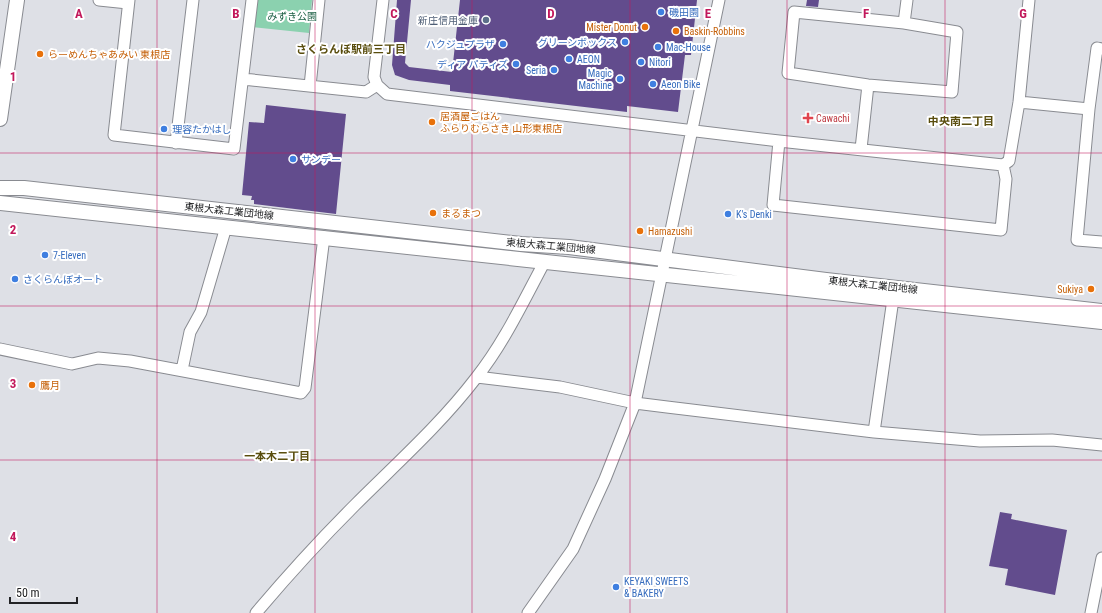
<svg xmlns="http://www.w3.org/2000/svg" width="1102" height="613" viewBox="0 0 1102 613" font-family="'Roboto Condensed','Noto Sans JP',sans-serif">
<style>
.green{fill:#8bd1af}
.building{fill:#624c8d}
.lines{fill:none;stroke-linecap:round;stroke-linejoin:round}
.minor-casing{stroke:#898b91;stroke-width:13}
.major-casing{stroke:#898b91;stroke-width:16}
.minor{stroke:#fff;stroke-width:11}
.major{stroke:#fff;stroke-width:14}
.grid{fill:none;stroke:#c2185b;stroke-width:1;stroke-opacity:0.55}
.shop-dot{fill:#3f7fe0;stroke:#fff;stroke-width:1.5}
.service-dot{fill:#5c6f8a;stroke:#fff;stroke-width:1.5}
.food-dot{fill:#e8710a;stroke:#fff;stroke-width:1.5}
.health-dot{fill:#e0444e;stroke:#fff;stroke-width:1.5}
.labels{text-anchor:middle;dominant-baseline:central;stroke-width:4;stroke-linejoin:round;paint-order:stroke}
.shop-label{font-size:10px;fill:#366cbe;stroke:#fff;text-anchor:start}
.park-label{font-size:10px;fill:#1f6247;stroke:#fff}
.service-label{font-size:10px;fill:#4e5e75;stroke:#fff;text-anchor:end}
.food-label{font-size:10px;fill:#c56008;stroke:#fff;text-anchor:start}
.health-label{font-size:10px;fill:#be3a42;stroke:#fff;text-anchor:start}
.street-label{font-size:10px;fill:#222325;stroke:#fff}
.neighbourhood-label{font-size:11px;font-weight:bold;fill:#594d0d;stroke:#fff}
.grid-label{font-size:13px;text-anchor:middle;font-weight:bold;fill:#c2185b;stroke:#fff;stroke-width:4;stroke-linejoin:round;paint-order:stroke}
</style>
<rect width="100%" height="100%" fill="#dee0e6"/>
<path class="green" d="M255 0H312L309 33 252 27Z"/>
<path class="building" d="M397 0H411L405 63 409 67 452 72 460 0H697L691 55H685L678 112 627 106V112L450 91V85L409 80 395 75 392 65Z
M807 0H819L818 7 806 6Z
M266 105 346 114 336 214 254 204V200H251L252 196 242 195 249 122 264 123Z
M1000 512 1012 514 1011 519 1067 530 1055 595 1005 585 1008 569 989 566Z"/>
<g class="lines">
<defs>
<path id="minor" d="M99 0 128 3
M129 0 114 135 234 149 252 0
M383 0 374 77 377 85 387 94 779 141 1003 165 1009 161 1019 102 1029 0
M794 12 904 23 957 32 952 92 868 85 788 73Z
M904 23 907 0
M1102 49 1097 48 1089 109 1077 240 1102 242
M243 79 366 92 377 85
M310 86 319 0
M1019 102 1089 109
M779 141 773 205 1001 230 1006 179 1003 165
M176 143 193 0
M861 149 868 85
M0 349 72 364 98 358 130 361 301 393 305 388 324 237
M182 370 190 332 201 312 226 227
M477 377 560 387 635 403 667 407 874 432 980 441 1052 440 1102 445
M874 432 893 299
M256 613C288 575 320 540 355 505 396 464 440 425 476 378 504 343 524 300 545 261
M528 613 573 549 605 479 635 403 719 0
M1091 613 1102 558"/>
<path id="major" d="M0 119 17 0
M0 188H24L521 244 569 247 826 280 1102 311
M0 203 1102 322"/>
</defs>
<use href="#minor" class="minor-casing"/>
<use href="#major" class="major-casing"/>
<use href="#minor" class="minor"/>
<use href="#major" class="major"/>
</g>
<path class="grid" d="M157 0V613M315 0V613M472 0V613M630 0V613M787 0V613M945 0V613M0 153H1102M0 306H1102M0 460H1102"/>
<g class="shop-dot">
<circle cx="661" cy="12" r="4"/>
<circle cx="625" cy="42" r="4"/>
<circle cx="503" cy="44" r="4"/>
<circle cx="658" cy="47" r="4"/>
<circle cx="569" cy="59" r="4"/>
<circle cx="641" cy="62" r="4"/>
<circle cx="516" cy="64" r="4"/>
<circle cx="554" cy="70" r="4"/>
<circle cx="620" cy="79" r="4"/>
<circle cx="653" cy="84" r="4"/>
<circle cx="164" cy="129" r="4"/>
<circle cx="293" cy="159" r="4"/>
<circle cx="728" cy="214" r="4"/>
<circle cx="45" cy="255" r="4"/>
<circle cx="15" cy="279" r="4"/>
<circle cx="616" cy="587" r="4"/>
</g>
<circle class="service-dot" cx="486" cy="20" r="4"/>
<g class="food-dot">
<circle cx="645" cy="27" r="4"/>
<circle cx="676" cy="31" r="4"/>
<circle cx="40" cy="54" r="4"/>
<circle cx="432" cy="122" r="4"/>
<circle cx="433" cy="213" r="4"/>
<circle cx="640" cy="231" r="4"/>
<circle cx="1091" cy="289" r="4"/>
<circle cx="32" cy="385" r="4"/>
</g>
<path class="health-dot" d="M806 112h4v4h4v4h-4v4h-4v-4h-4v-4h4z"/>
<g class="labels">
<g class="shop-label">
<text x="669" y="12">磯田園</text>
<text x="617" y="42" text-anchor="end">グリーンボックス</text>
<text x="495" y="44" text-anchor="end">ハクジュプラザ</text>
<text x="666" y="47">Mac-House</text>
<text x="577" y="59">AEON</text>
<text x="649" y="62">Nitori</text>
<text x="508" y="64" text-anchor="end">ディア パティズ</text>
<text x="546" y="70" text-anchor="end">Seria</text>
<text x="612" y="73" text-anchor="end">Magic<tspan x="612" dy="12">Machine</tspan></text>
<text x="661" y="84">Aeon Bike</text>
<text x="172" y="129">理容たかはし</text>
<text x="301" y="159">サンデー</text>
<text x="736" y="214">K's Denki</text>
<text x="53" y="255">7-Eleven</text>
<text x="23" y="279">さくらんぼオート</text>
<text x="624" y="581">KEYAKI SWEETS<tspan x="624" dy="12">&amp; BAKERY</tspan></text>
</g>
<g class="park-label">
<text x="292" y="16">みずき公園</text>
</g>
<g class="service-label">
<text x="478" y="20">新庄信用金庫</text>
</g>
<g class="food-label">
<text x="637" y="27" text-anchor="end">Mister Donut</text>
<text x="684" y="31">Baskin-Robbins</text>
<text x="48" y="54">らーめんちゃあみい 東根店</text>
<text x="440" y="116">居酒屋ごはん<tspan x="440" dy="12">ふらりむらさき 山形東根店</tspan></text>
<text x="441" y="213">まるまつ</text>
<text x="648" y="231">Hamazushi</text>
<text x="1083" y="289" text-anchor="end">Sukiya</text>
<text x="40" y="385">鷹月</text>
</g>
<g class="health-label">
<text x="816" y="118">Cawachi</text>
</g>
<g class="street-label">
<text transform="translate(229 211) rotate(6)">東根大森工業団地線</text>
<text transform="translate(551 246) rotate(5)">東根大森工業団地線</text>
<text transform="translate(873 285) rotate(6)">東根大森工業団地線</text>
</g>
<g class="neighbourhood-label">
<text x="351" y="49">さくらんぼ駅前三丁目</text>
<text x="961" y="121">中央南二丁目</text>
<text x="277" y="456">一本木二丁目</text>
</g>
</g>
<g class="grid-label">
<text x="79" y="18">A</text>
<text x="236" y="18">B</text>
<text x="394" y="18">C</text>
<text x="551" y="18">D</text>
<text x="708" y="18">E</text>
<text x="866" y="18">F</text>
<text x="1023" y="18">G</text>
<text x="13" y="81">1</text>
<text x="13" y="234">2</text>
<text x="13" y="388">3</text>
<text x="13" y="541">4</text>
</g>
<path d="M10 597v6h67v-6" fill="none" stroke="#222325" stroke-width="2"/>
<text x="16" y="597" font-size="12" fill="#222325" stroke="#ffffff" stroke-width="3" paint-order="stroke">50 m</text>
</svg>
